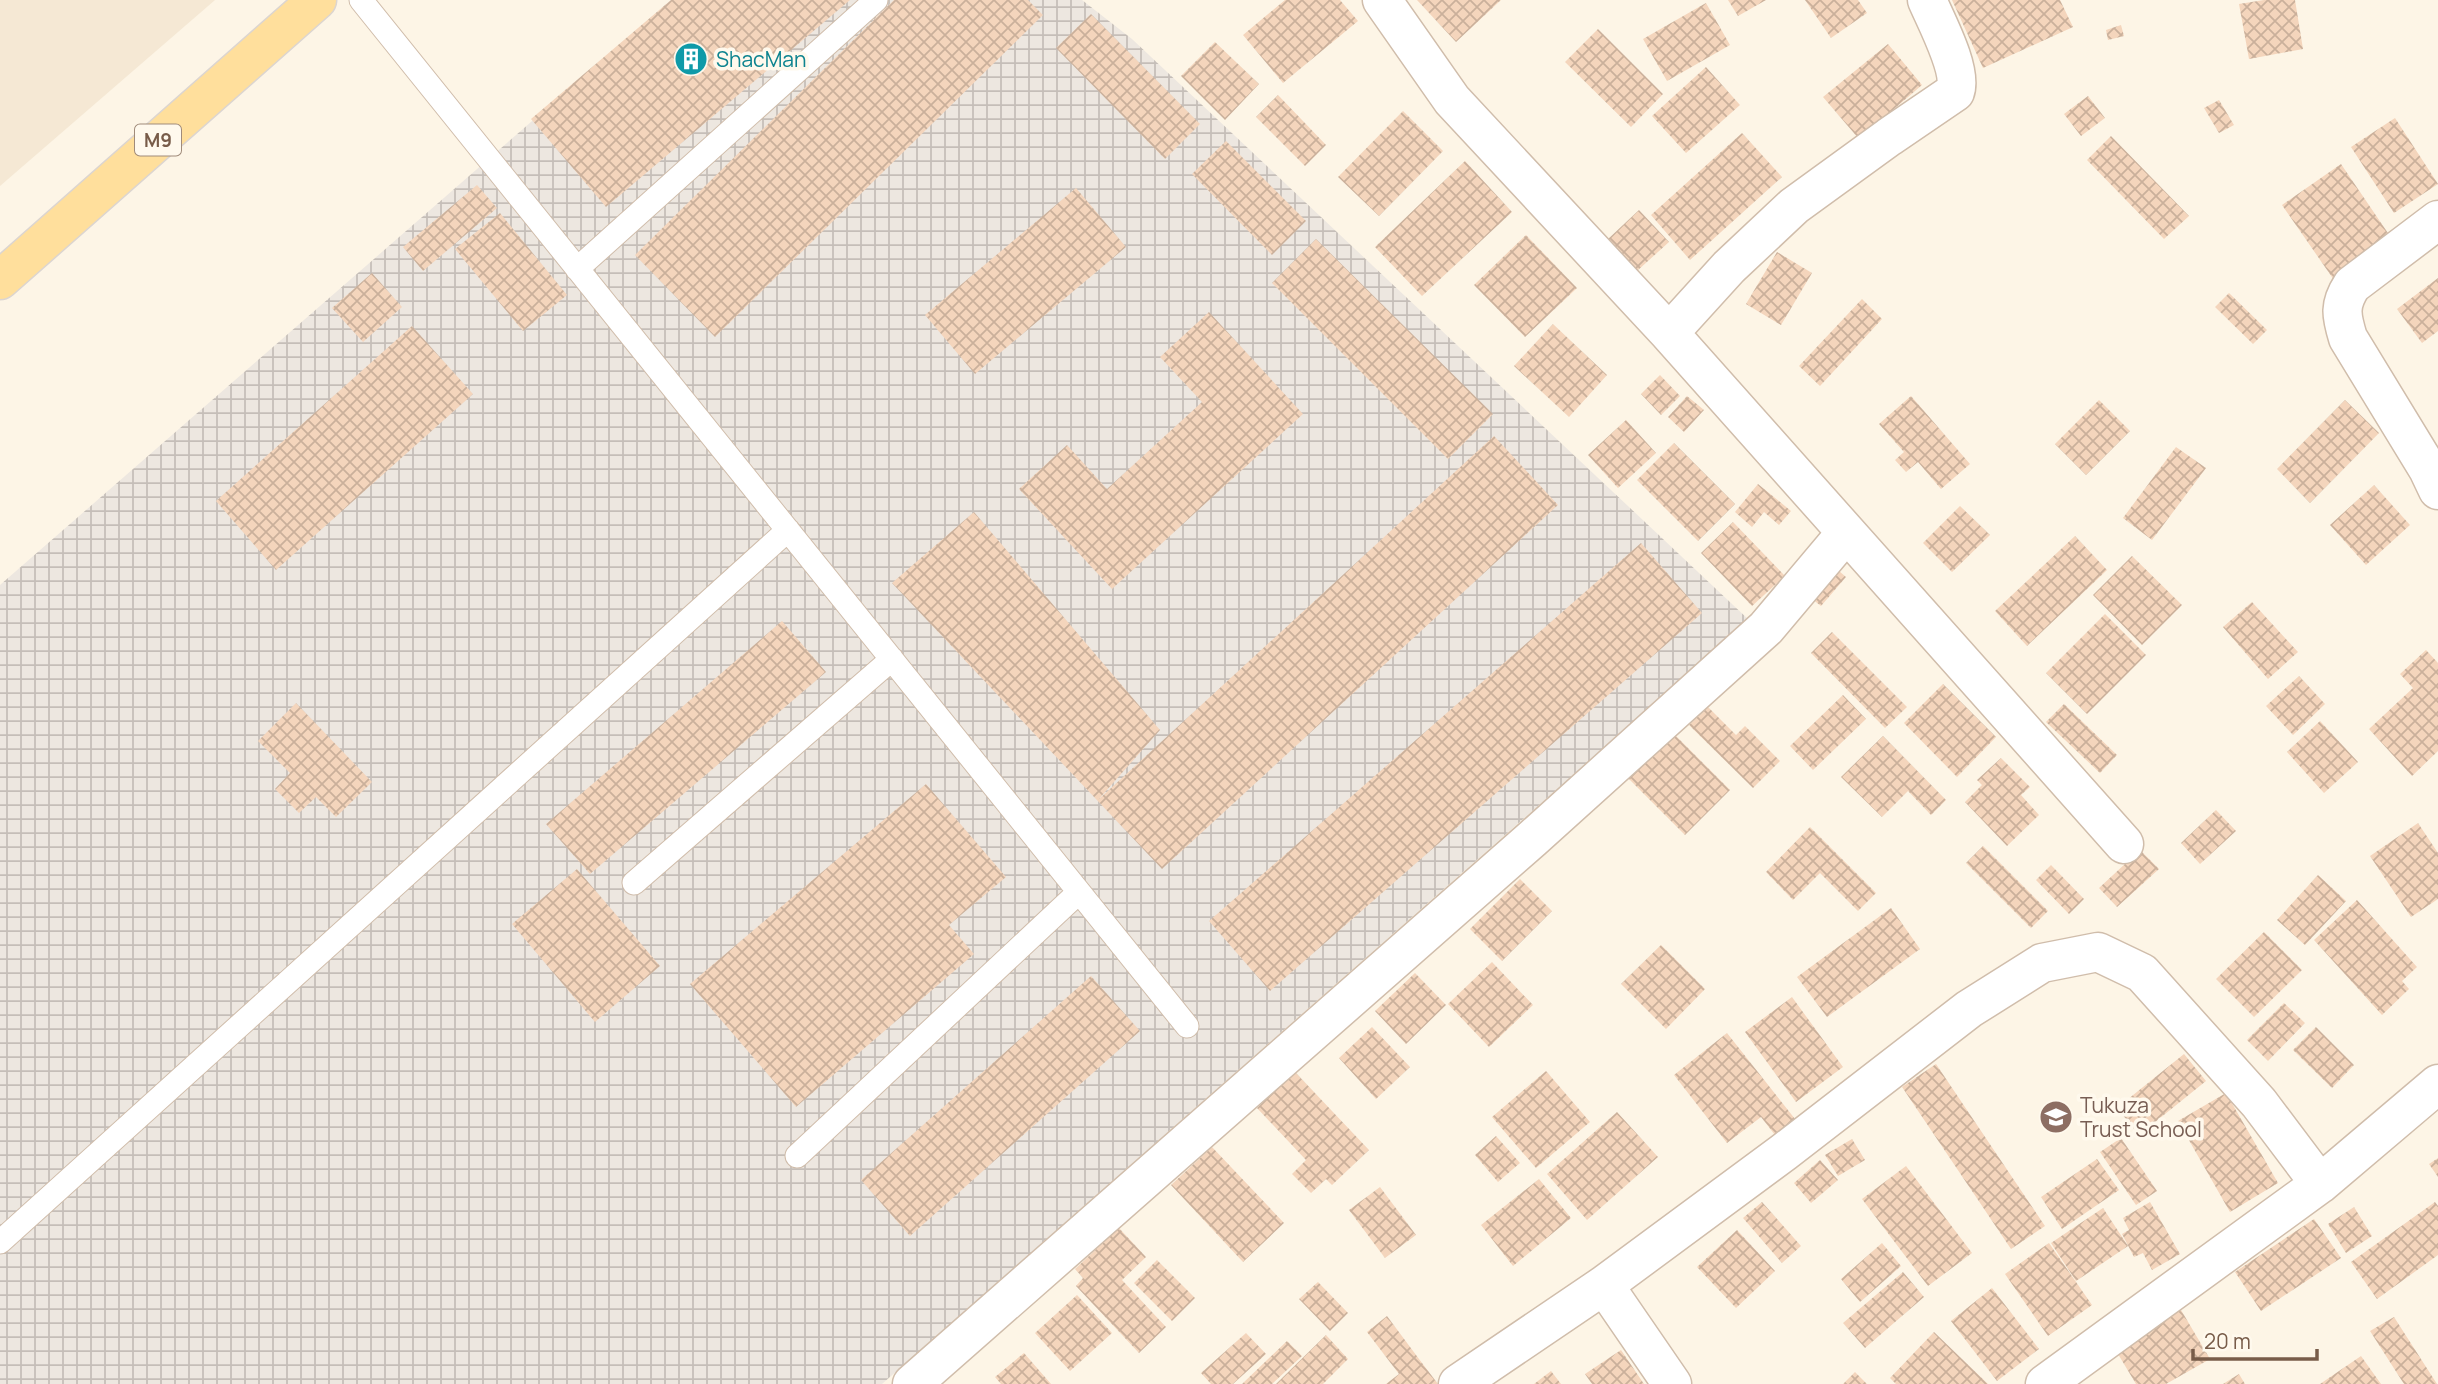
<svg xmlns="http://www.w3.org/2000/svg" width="2438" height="1384" viewBox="0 0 2438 1384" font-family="Manrope,sans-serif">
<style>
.residential{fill:#f5e8d4}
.industrial{fill:url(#industrial-grid)}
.building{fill:url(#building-cross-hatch)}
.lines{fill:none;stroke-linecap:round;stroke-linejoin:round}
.lane-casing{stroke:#d0bdab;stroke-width:25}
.street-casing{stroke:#d0bdab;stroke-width:41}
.primary-casing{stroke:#dcd5d0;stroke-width:41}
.lane{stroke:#fff;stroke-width:23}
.street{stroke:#fff;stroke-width:38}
.primary{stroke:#ffdf9c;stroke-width:38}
.labels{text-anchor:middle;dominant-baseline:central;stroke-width:7;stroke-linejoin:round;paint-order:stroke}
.shield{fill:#fff9ed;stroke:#a08b7a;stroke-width:2}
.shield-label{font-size:19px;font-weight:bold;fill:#785c49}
.culture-label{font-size:21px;fill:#0d838f;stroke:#fff9ed;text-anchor:start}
.education-label{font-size:21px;fill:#785e54;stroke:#fff9ed;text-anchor:start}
</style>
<defs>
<pattern id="industrial-grid" width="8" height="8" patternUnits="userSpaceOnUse" patternTransform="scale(1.75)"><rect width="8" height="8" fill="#ede7e0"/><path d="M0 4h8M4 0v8" fill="none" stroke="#c5beb8"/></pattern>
<pattern id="building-cross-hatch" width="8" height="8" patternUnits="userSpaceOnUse" patternTransform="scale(1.75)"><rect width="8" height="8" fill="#f4d5bc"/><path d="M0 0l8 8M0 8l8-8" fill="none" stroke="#cab09b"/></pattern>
</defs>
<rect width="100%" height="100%" fill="#fdf5e6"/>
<path class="residential" d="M0 0H215L0 186Z"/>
<path class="industrial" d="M671 0H1082L1132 39 1749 620 882 1384H0V585Z"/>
<path class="building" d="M671 0H850L606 207 531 119Z
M894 0H1028L1043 15 715 337 635 255Z
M1285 0H1340L1358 21 1283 83 1243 35Z
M1417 0H1501L1456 42Z
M1728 0H1766L1738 16Z
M1805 0H1858L1867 13 1831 38Z
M1952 0H2060L2073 27 1983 68Z
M2264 0H2295L2303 49 2249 59 2239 4Z
M1706 3 1730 45 1667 81 1643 39Z
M1091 14 1200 124 1165 159 1056 48Z
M2121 25 2124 36 2108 40 2106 30Z
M1598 29 1663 94 1631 127 1565 62Z
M1215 42 1259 84 1225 120 1181 76Z
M1888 44 1922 85 1859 139 1823 97Z
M1706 67 1740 105 1686 153 1652 116Z
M1278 95 1326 145 1305 166 1256 117Z
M2088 96 2105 118 2081 136 2064 114Z
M2219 100 2234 125 2219 133 2204 108Z
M1403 111 1443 151 1379 216 1338 177Z
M2395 118 2438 184 2394 213 2351 147Z
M1742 133 1782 177 1690 260 1651 215Z
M2111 136 2189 216 2164 239 2087 160Z
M1226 141 1306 221 1272 255 1192 174Z
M1465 161 1512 212 1422 296 1375 247Z
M2341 164 2392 239 2334 280 2282 205Z
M477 185 497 208 423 271 403 247Z
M1076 188 1126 247 975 374 925 315Z
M1639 210 1669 242 1637 271 1607 240Z
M500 213 567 295 523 331 455 249Z
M1526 235 1577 288 1525 337 1474 285Z
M1316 239 1493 414 1448 459 1272 283Z
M1777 252 1812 273 1781 325 1746 304Z
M372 273 402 307 363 342 332 308Z
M2438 278V331L2422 343 2397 309Z
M2229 293 2267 330 2253 344 2215 307Z
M1862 299 1882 319 1820 386 1799 366Z
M1209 312 1303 414 1112 589 1019 489 1067 445 1107 489 1202 402 1160 357Z
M1553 324 1607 375 1569 417 1514 366Z
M412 326 473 394 276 570 216 501Z
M1660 375 1680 396 1661 415 1641 394Z
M1687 396 1704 410 1684 432 1668 417Z
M1911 396 1970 464 1941 489 1918 462 1906 472 1895 460 1904 452 1879 424Z
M2099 400 2130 431 2086 475 2055 444Z
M2345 400 2379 433 2310 503 2277 469Z
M1626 420 1656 453 1618 488 1588 455Z
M1494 436 1558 505 1162 869 892 583 974 512 1160 730 1098 800Z
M1674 443 1735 504 1698 541 1637 480Z
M2176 447 2206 468 2152 540 2123 518Z
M1758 484 1791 511 1779 525 1764 512 1752 527 1735 512Z
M2374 485 2410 525 2366 565 2330 525Z
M1960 506 1990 535 1952 572 1923 543Z
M1733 522 1785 576 1752 606 1701 553Z
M2075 536 2107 570 2027 646 1995 611Z
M1641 543 1702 613 1270 991 1209 921Z
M2132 556 2182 605 2142 645 2093 595Z
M1832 565 1846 577 1821 606 1807 595Z
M2252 602 2298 652 2268 679 2223 627Z
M2105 614 2146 655 2087 714 2046 673Z
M782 621 826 672 590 874 546 824Z
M1832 632 1907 707 1885 728 1811 653Z
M2426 650 2438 663V751L2412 776 2369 729 2413 688 2400 674Z
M2299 676 2325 704 2293 735 2266 706Z
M1943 684 1996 737 1957 777 1904 723Z
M1843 695 1866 719 1813 770 1790 746Z
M296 703 372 782 336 817 316 797 299 813 275 789 290 773 258 741Z
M2064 704 2117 755 2100 773 2046 722Z
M1708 707 1736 735 1745 726 1780 761 1753 788 1689 725Z
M2320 721 2358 762 2324 793 2287 752Z
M1670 730 1730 790 1685 835 1625 775Z
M1883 736 1946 800 1931 815 1908 791 1882 817 1841 777Z
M2001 758 2030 787 2021 795 2039 815 2007 846 1965 802 1982 785 1977 780Z
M926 784 1006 877 949 925 974 954 796 1107 690 984Z
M2216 810 2236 831 2200 864 2181 843Z
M2418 823 2438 853V899L2411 917 2370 856Z
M1810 827 1876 893 1858 911 1820 873 1793 900 1766 872Z
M1983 846 2048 911 2031 928 1966 863Z
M2140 850 2159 869 2117 907 2099 888Z
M2051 865 2084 899 2069 914 2036 880Z
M577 869 660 966 595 1022 512 924Z
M2318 875 2346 901 2305 945 2277 920Z
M1520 879 1552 911 1502 961 1470 929Z
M2357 900 2417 967 2402 981 2409 989 2382 1015 2314 940Z
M1891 908 1920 949 1827 1017 1797 977Z
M2264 932 2302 970 2254 1017 2216 979Z
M1661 945 1705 989 1666 1029 1621 984Z
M1492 962 1533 1005 1489 1047 1448 1004Z
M1415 973 1446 1005 1406 1044 1375 1011Z
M1091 976 1140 1031 910 1236 861 1180Z
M1792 997 1843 1067 1796 1102 1745 1032Z
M2284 1003 2305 1023 2268 1061 2247 1040Z
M1372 1027 1410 1067 1376 1099 1339 1058Z
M2316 1027 2354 1065 2332 1088 2293 1050Z
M1727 1033 1795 1119 1775 1135 1761 1117 1727 1143 1674 1075Z
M2184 1054 2206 1081 2139 1135 2117 1108Z
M1936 1064 2045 1226 2011 1249 1902 1087Z
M1546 1071 1590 1122 1536 1168 1492 1117Z
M1295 1072 1369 1150 1332 1185 1326 1179 1311 1193 1292 1174 1306 1160 1257 1108Z
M2226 1093 2278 1183 2230 1212 2178 1121Z
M1617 1112 1658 1157 1587 1220 1547 1174Z
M1496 1136 1520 1163 1498 1182 1475 1155Z
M2121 1138 2157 1191 2136 1205 2100 1152Z
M1852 1139 1865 1160 1838 1176 1825 1155Z
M1212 1147 1284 1223 1243 1262 1171 1185Z
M2438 1158V1177L2429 1164Z
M2097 1159 2119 1190 2062 1229 2041 1197Z
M1820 1160 1838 1180 1811 1203 1794 1183Z
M1906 1166 1972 1253 1928 1286 1862 1199Z
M1539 1179 1571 1218 1513 1266 1481 1225Z
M1380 1187 1416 1235 1385 1258 1349 1210Z
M1762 1202 1801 1246 1782 1263 1743 1218Z
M2150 1202 2180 1254 2152 1270 2143 1253 2134 1257 2122 1234 2129 1230 2123 1218Z
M2435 1202 2438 1206V1255L2377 1299 2351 1262Z
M2354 1207 2372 1236 2346 1253 2328 1224Z
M2103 1208 2128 1246 2076 1281 2051 1243Z
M2314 1219 2341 1258 2261 1311 2235 1272Z
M1119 1228 1146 1257 1122 1280 1166 1327 1139 1353 1076 1286 1083 1278 1075 1269Z
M1737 1230 1775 1271 1736 1308 1697 1267Z
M1882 1243 1901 1266 1860 1302 1841 1279Z
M2049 1243 2092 1305 2048 1336 2005 1274Z
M1157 1260 1195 1298 1172 1321 1134 1283Z
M1903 1272 1924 1297 1865 1348 1843 1323Z
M1318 1282 1348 1313 1330 1331 1299 1299Z
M1992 1288 2039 1349 1997 1381 1951 1321Z
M1077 1295 1112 1333 1070 1371 1035 1333Z
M2181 1310 2210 1359 2166 1384H2136L2115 1349Z
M1387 1316 1419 1359 1438 1384H1386L1399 1374 1367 1332Z
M2394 1317 2437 1384H2404L2370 1331Z
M1934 1332 1988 1384H1896L1890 1378Z
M1246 1333 1266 1354 1233 1384H1211L1201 1373Z
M1326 1335 1348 1359 1323 1384H1276Z
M1287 1341 1302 1356 1272 1384H1242Z
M1621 1350 1644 1384H1592L1585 1374Z
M1024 1353 1051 1384H1001L995 1377Z
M2361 1356 2381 1384H2320Z
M1551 1371 1561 1384H1534Z
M1855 1372 1867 1384H1843Z
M2239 1374 2245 1384H2223Z"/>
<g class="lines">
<defs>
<path id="lane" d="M361 0 1187 1026
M577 269 876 0
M634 883 892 659
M797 1156 1079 892
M0 1242 788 530"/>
<path id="street" d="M1382 0 1452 100 1669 333 2124 844
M2438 220 2352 285C2339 305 2341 315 2348 338L2428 469 2438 490
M1669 333 1729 267 1794 206 1889 137 1955 92C1963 71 1936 21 1927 0
M1604 1285 1784 1152 1969 1009 2042 963 2098 952 2142 973 2259 1103 2320 1184
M912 1384 1532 839 1766 628 1846 533
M1458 1384 1604 1285 1672 1384
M2045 1384 2320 1184 2438 1084"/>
<path id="primary" d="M0 280 317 0"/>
</defs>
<use href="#lane" class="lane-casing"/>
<use href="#street" class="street-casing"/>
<use href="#primary" class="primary-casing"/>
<use href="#lane" class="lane"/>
<use href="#street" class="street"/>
<use href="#primary" class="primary"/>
</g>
<defs>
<symbol id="building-disc" viewBox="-11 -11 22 22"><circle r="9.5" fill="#0f9aa8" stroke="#fff9ed"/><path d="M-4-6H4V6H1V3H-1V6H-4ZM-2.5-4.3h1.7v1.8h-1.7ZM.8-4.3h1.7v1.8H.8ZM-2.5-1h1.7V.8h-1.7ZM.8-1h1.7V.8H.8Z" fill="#fff"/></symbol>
<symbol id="school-disc" viewBox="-11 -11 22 22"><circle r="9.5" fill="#8d6e63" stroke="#fff9ed"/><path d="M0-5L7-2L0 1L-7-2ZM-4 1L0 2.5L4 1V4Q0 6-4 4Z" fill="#fff"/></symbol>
</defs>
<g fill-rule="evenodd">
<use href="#building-disc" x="672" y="40" width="38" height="38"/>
<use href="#school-disc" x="2037" y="1098" width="38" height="38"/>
</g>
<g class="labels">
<rect class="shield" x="135" y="124.5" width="46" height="31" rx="5"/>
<g class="shield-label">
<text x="158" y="140">M9</text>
</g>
<g class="culture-label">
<text x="716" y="59">ShacMan</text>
</g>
<g class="education-label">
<text x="2080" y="1105">Tukuza<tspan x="2080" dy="24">Trust School</tspan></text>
</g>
</g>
<path d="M2193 1349v10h124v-10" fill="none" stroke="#785c49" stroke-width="3.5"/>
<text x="2204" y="1349" font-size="21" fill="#785c49" stroke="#fff9ed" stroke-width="5" paint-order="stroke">20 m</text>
</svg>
